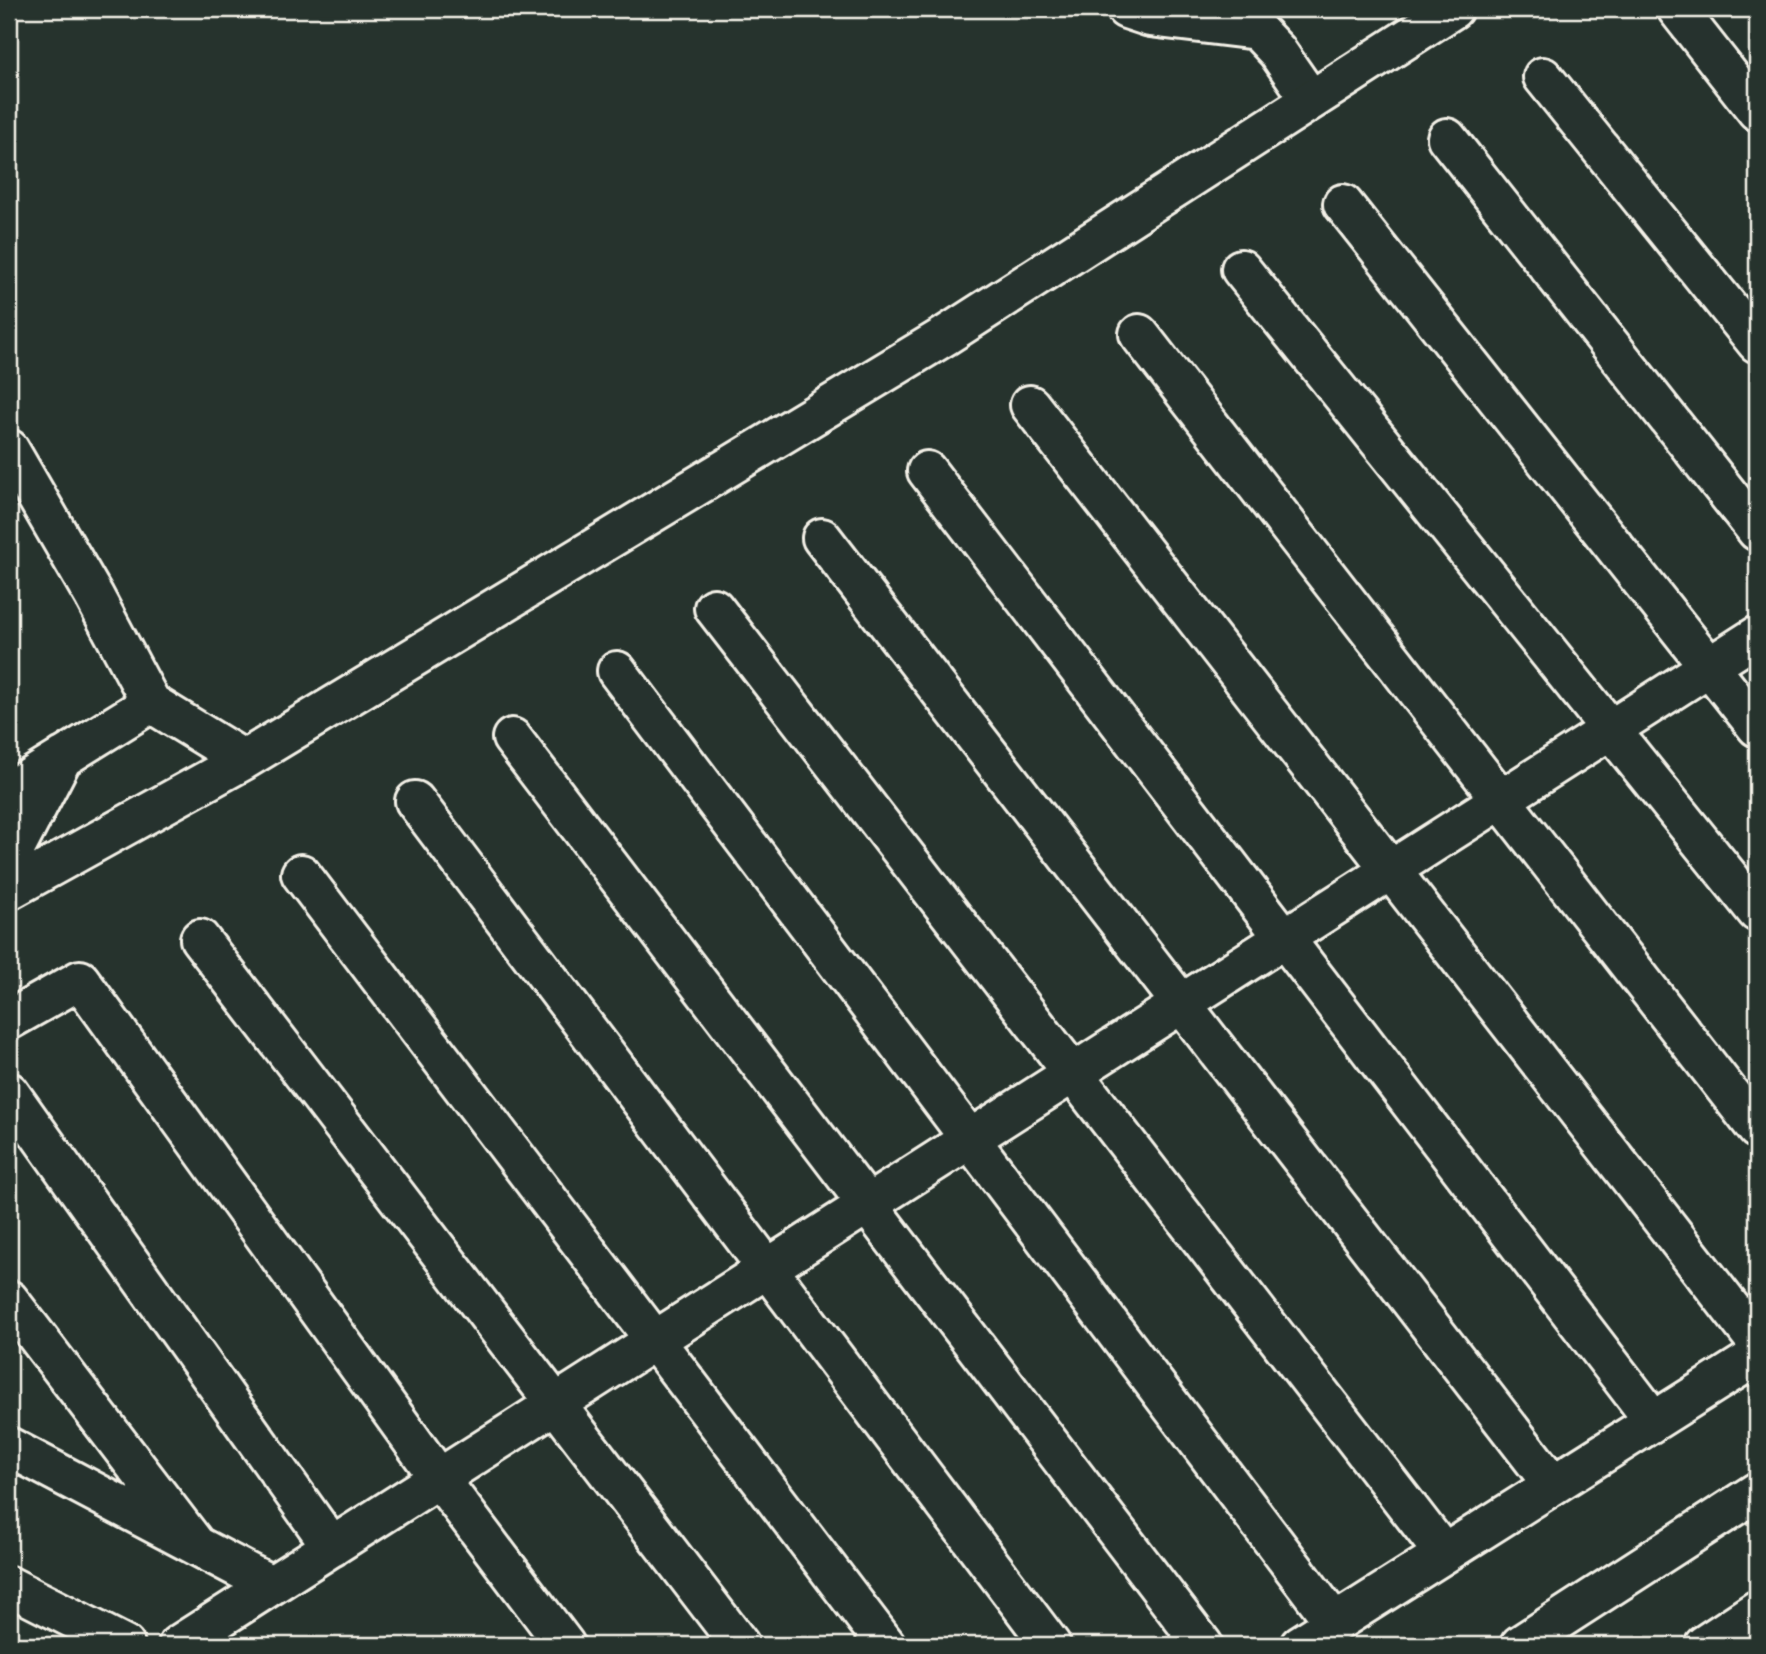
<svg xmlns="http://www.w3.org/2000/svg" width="1766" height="1654" viewBox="0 0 1766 1654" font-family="Mali,sans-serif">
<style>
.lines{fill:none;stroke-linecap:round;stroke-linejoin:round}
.minor-casing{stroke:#f4f1e8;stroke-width:44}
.tertiary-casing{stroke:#f4f1e8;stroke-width:44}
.minor{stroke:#26332d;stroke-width:38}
.tertiary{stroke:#26332d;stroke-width:38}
</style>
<rect width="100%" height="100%" fill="#26332d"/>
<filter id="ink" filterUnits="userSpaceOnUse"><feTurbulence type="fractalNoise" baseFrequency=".0143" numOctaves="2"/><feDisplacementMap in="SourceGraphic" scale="14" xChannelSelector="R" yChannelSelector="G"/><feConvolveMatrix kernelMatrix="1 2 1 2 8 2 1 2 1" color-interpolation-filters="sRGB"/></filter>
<g filter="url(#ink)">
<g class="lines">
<defs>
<path id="minor" d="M1126 9 1150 17 1257 30 1277 51 1311 100
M1677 9 1757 111
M1543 77 1757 343
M1447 138 1757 531
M1343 204 1757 727
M1241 269 1757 912
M1139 334 1757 1129
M1030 405 1757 1342
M927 471 1654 1421
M822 538 1553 1485
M714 608 1444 1554
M617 671 1335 1623
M512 738 1203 1645
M415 801 1051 1645
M301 874 886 1645
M200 939 740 1645
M9 1020 80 980 439 1478 565 1645
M9 1092 332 1547
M9 1300 196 1545
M9 1447 271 1585
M178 1645 1757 636
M1300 1645 1757 1356
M1520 1645 1757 1492
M1704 1645 1757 1610"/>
<path id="tertiary" d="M9 449 94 596 151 703
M9 791 151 703 244 760 945 336 1453 9
M9 861 63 757
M9 890 244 760
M9 1586 125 1645"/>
</defs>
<use href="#minor" class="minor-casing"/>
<use href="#tertiary" class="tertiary-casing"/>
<use href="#minor" class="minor"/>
<use href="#tertiary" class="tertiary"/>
</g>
</g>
<rect width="1766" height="1654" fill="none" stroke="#26332d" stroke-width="35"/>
<rect x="18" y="18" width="1731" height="1619" fill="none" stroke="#f4f1e8" stroke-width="2.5" filter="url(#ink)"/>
</svg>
